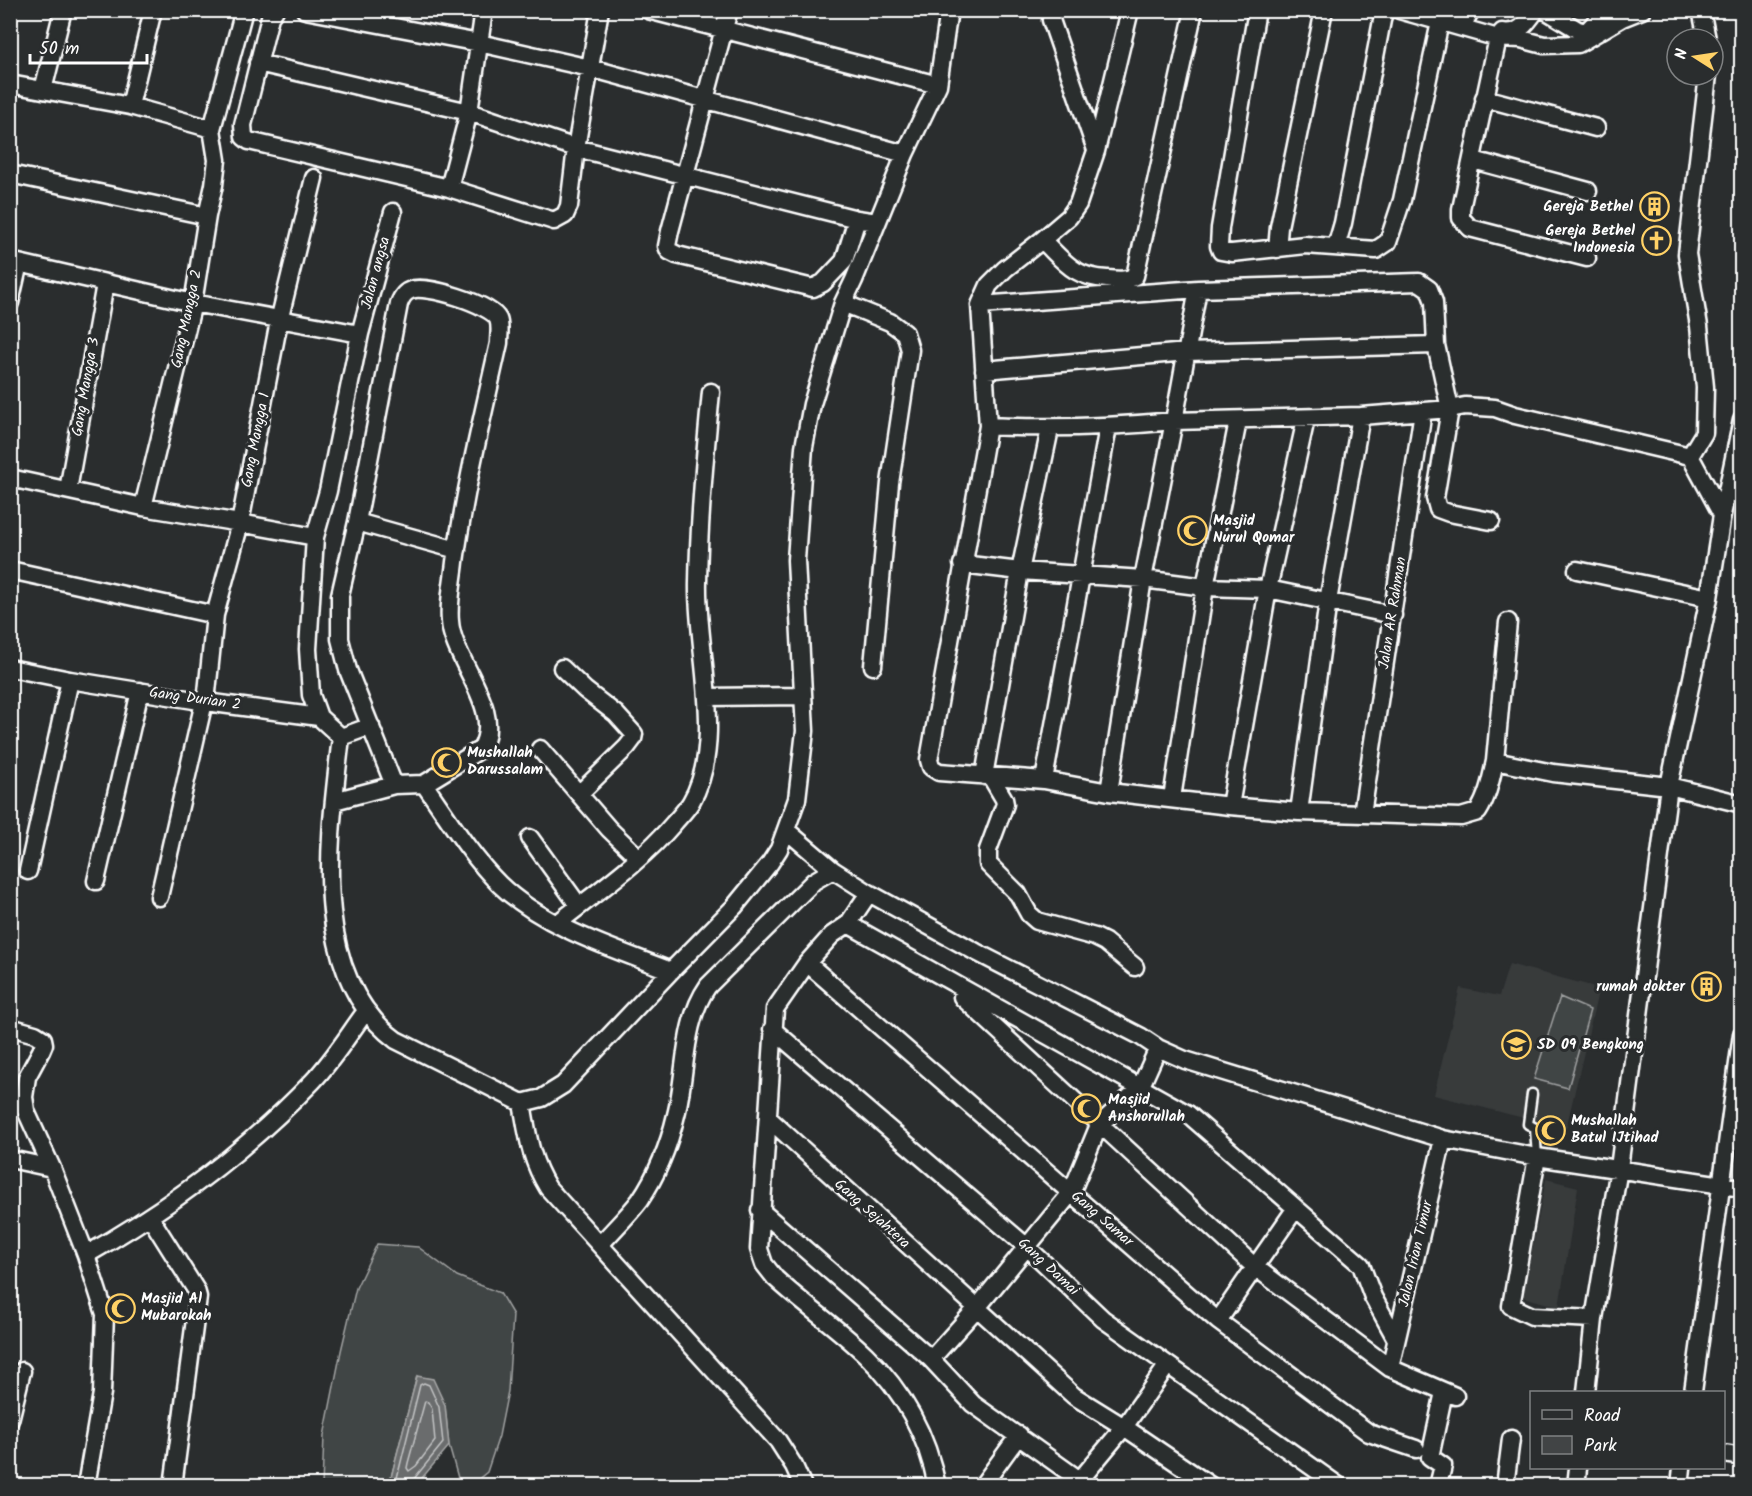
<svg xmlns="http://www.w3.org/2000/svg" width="1752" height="1496" viewBox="0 0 1752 1496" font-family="Kalam,sans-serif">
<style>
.built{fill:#373a3b}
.green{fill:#414445;stroke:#a0a2a2;stroke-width:1.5}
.water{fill:#6a6c6d;stroke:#a6a7a7;stroke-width:1.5}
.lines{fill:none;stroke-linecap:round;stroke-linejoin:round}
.shore{stroke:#c3c4c5;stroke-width:1.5}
.lane-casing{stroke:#fff;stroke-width:13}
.street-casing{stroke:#fff;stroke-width:21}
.lane{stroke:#2a2d2e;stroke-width:8}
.street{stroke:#2a2d2e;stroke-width:16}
.labels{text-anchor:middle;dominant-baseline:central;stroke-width:6;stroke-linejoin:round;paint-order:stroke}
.poi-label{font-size:15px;font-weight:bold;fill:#fff;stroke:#2a2d2e;text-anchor:start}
.street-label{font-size:15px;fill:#fff;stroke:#2a2d2e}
</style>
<rect width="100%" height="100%" fill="#2a2d2e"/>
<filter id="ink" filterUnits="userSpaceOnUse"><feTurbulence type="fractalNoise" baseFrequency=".0167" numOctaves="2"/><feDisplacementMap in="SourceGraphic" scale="12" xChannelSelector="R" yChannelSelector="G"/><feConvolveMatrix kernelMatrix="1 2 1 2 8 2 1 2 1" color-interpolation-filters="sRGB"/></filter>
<g filter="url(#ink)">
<path class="built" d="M1509 964 1599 988 1566 1129 1434 1095 1460 988 1499 996Z
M1546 1179 1578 1187 1559 1307 1523 1297Z"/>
<path class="green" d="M1560 997 1590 1010 1568 1088 1534 1079Z
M377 1244 418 1247 457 1276 500 1293 513 1315 508 1391 499 1436 487 1472 471 1485H460L449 1446 445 1405 417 1376 389 1485 322 1486 324 1436 341 1351 356 1288Z"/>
<path class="water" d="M417 1376 433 1379 445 1405 449 1446 416 1485H389Z"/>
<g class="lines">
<path class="shore" d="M425 1401 428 1402 432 1409 435 1441 416 1466 409 1471 407 1468 408 1463Z
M395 1486 420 1385 424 1383 429 1385 439 1407 443 1443 413 1480 412 1486"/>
<defs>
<path id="lane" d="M1532 1094 1528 1124 1535 1128 1537 1157"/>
<path id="street" d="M275 10 270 17 243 125 244 137 249 141 449 188 554 221 565 215 569 206 576 148 600 10
M305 10 479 43 590 68 905 154
M648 10 938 85
M729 10 670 231 667 246 669 251 677 255 813 288 823 283 844 261 857 219
M1130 10 1096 151 1078 204 1069 217 1042 240 1005 269 989 285 980 305 988 426 929 760 931 767 939 772 1044 780 1109 792 1230 806 1299 812 1461 817 1478 812C1488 796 1491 779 1495 761L1553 773 1669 786 1742 804
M1257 10 1220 228 1219 246 1221 251 1232 253 1305 245 1376 250 1388 242 1402 200 1440 22
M1399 10 1498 38 1521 39 1544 45 1578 44 1622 18 1642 10
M1545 10 1578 30 1586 32 1607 10
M1701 10 1707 39
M1051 20 1096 150
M1465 21 1471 10
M1502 32C1519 35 1527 23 1536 10
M1498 38 1461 209V218L1470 228 1587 258
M258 63 469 112 576 148 857 219 877 222
M1708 75 1687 254 1699 326 1705 387 1704 433 1690 456 1722 515
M10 84 130 106 212 129
M43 90 63 10
M1484 98 1596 128
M130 106 153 10
M1473 160 1588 191
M10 174 207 216
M449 188 469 112 484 10
M1042 240C1065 262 1073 277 1107 279 1117 280 1126 281 1135 276L1194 10
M1336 247 1343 223 1384 10
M1277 249 1279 227 1324 10
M10 261 193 303 360 334
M1198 289 1174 421 1361 416 1450 409 1465 406 1495 408 1515 415 1690 456
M10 303 19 263
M843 303 890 322 905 333 910 350 890 483 873 666
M980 305 1198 289 1419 282 1429 289 1434 302 1436 345 1450 409 1435 498 1438 509 1449 513 1491 521
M984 370 1187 352 1436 345
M988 426C1051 429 1112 427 1174 421L1143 579 1109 792
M10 478 143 507 240 523 315 537
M68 490 105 284
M143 507 193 303 207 216 214 185 217 160 212 129 244 10
M357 522 457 550
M962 564 1020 571 1143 579 1205 587 1268 589 1393 615
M10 570 215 615
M1577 570 1709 598
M10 668 70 680 206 702 319 717 341 737 371 726
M562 668 585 690 616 714 634 734 633 739 627 747 579 794
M707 697 803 696
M206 702 215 615 240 523 279 321 314 178
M319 717 311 695 308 649 315 537 328 491 360 334 393 212
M341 737C330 834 307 974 396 1040L522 1103C528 1136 530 1159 548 1188L778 1441 794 1466 803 1486
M540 749 609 829 639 858
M1495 761 1508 622
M984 776 1020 571 1050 429
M991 777 1004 799 1005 804 988 850V864L1018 894 1029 914 1037 921 1095 937 1105 942 1135 967
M1044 780 1108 427
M394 785 348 670 340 639V595L357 522 399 304C401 298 404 292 411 290 425 284 491 304 498 319 501 326 499 335 499 343 483 415 465 488 455 562 453 582 448 602 450 621 452 660 505 710 481 749L424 784
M1172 798 1205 587 1238 421
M334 801 394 785 424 784C448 818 470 855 499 884 543 927 614 949 671 971
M1230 806 1268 589 1306 419
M1299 812 1328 601 1361 416
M1362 814 1423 411
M786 830 833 870 869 893 976 952 1140 1036 1158 1048 1185 1060 1443 1139 1537 1157 1742 1188
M530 838 579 906
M28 871 70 680
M96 881 140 691
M869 893 848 924 832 935 807 963 775 1009 759 1249 764 1264 775 1278C804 1305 837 1327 866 1355 903 1391 927 1434 937 1486
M159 897 204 702
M558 923C598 891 641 862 674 823 680 816 687 809 691 802 726 742 696 649 698 582 699 519 705 455 711 392
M848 924 1188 1114 1361 1265 1373 1297 1396 1339
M807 963 1218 1321 1369 1433 1416 1449
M962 997 1255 1267 1296 1208
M10 1027 35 1034 43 1039 44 1044 41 1051 27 1077 24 1097 26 1111 52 1168 86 1255
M772 1029 1027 1247 1103 1319 1339 1486
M522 1103 542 1098 563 1085 671 971 734 907 770 863 779 849 797 799 805 731 796 560 804 447 812 404 843 303 854 280 905 154 938 85 949 10
M768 1118 1074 1396 1124 1427 1211 1486
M1537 1157 1511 1306 1532 1316 1594 1319
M10 1159 52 1168
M760 1210 931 1359 973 1404 1088 1486
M150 1217 196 1290 198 1297 173 1486
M600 1245C613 1230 628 1216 640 1200 657 1175 669 1145 676 1115 687 1073 682 1023 708 986L814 881 833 870
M1218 1321 1255 1267 1390 1368 1455 1396
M931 1359 976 1309 1071 1193 1099 1125 1140 1088 1158 1048
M1390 1368 1443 1139
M1586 1392 1594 1319 1619 1168 1669 786 1709 598 1722 515 1742 420
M1693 1392 1742 1034
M10 1420 22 1371
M1724 1454 1742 1457
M86 1486 102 1393 105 1314 86 1255C169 1208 247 1150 313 1081 333 1060 349 1034 366 1011
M982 1486 1019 1435
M1075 1486 1124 1427 1167 1366
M1438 1486 1443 1466 1430 1457 1444 1392
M1505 1486 1511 1439
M1576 1486 1578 1468
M1680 1486 1682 1468"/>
</defs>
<use href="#lane" class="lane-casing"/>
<use href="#street" class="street-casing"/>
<use href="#lane" class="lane"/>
<use href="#street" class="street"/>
</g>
</g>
<defs>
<symbol id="building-ring" viewBox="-11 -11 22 22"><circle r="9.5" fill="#2a2d2e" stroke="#ffd166" stroke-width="1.5"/><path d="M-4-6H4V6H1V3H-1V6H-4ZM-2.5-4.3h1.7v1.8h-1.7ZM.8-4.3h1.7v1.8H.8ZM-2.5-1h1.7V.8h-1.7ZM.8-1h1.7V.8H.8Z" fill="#ffd166"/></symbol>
<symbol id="church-ring" viewBox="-11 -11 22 22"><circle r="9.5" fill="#2a2d2e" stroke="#ffd166" stroke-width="1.5"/><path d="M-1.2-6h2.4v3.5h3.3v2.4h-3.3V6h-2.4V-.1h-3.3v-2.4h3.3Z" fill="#ffd166"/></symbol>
<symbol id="mosque-ring" viewBox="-11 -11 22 22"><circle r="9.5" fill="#2a2d2e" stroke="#ffd166" stroke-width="1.5"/><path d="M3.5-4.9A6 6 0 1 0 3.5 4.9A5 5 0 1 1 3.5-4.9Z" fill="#ffd166"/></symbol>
<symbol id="school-ring" viewBox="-11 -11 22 22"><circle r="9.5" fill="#2a2d2e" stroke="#ffd166" stroke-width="1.5"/><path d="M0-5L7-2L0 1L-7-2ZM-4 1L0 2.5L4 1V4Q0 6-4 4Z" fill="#ffd166"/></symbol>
</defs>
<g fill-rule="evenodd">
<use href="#building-ring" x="1638" y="190" width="33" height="33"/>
<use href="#church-ring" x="1640" y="224" width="33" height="33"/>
<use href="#mosque-ring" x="1176" y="514" width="33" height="33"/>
<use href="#mosque-ring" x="430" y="746" width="33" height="33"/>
<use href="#building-ring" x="1690" y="970" width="33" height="33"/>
<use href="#school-ring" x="1500" y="1028" width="33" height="33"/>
<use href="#mosque-ring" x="1070" y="1092" width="33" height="33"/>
<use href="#mosque-ring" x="1534" y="1114" width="33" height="33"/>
<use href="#mosque-ring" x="104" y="1292" width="33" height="33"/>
</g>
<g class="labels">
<g class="poi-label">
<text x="1633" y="207" text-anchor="end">Gereja Bethel</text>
<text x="1635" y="231" text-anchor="end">Gereja Bethel<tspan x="1635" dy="17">Indonesia</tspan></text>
<text x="1213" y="521">Masjid<tspan x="1213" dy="17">Nurul Qomar</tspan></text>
<text x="467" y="753">Mushallah<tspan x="467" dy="17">Darussalam</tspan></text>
<text x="1685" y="987" text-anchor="end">rumah dokter</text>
<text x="1537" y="1045">SD 09 Bengkong</text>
<text x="1108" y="1100">Masjid<tspan x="1108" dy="17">Anshorullah</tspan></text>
<text x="1571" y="1121">Mushallah<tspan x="1571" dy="17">Batul IJtihad</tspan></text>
<text x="141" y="1299">Masjid Al<tspan x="141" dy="17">Mubarokah</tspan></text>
</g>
<g class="street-label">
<text transform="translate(376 273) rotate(-75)">Jalan angsa</text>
<text transform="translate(187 319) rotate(-78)">Gang Mangga 2</text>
<text transform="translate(86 387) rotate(-80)">Gang Mangga 3</text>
<text transform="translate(256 440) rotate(-79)">Gang Mangga 1</text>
<text transform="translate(1393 613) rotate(-81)">Jalan AR Rahman</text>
<text transform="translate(195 699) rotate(8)">Gang Durian 2</text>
<text transform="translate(872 1214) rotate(42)">Gang Sejahtera</text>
<text transform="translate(1102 1219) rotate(41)">Gang Samar</text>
<text transform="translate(1416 1254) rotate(-77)">Jalan Irian Timur</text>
<text transform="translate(1048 1267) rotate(43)">Gang Damai</text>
</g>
</g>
<rect width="1752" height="1496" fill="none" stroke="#2a2d2e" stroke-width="36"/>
<rect x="18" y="18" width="1716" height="1460" fill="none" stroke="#fff" stroke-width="2" filter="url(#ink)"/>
<rect x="1530" y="1391" width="195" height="78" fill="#2a2d2e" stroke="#7f8182" stroke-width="1.5"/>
<rect x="1542" y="1410" width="30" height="9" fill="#2a2d2e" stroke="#7f8182" stroke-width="1.5"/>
<text x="1584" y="1421" font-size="18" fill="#ffffff">Road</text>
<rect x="1542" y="1436" width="30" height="18" fill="#414445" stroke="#7f8182" stroke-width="1.5"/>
<text x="1584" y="1451" font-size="18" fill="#ffffff">Park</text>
<g transform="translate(1695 57) rotate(282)"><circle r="28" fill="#2a2d2e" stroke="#7f8182" stroke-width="1.5"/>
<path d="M0-4.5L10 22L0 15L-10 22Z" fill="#ffd166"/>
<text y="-9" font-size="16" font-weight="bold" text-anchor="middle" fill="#ffffff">N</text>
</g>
<path d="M30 54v9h117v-9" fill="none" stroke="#ffffff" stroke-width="3"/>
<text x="39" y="54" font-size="18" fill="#ffffff" stroke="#2a2d2e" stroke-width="4.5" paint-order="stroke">50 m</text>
</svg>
